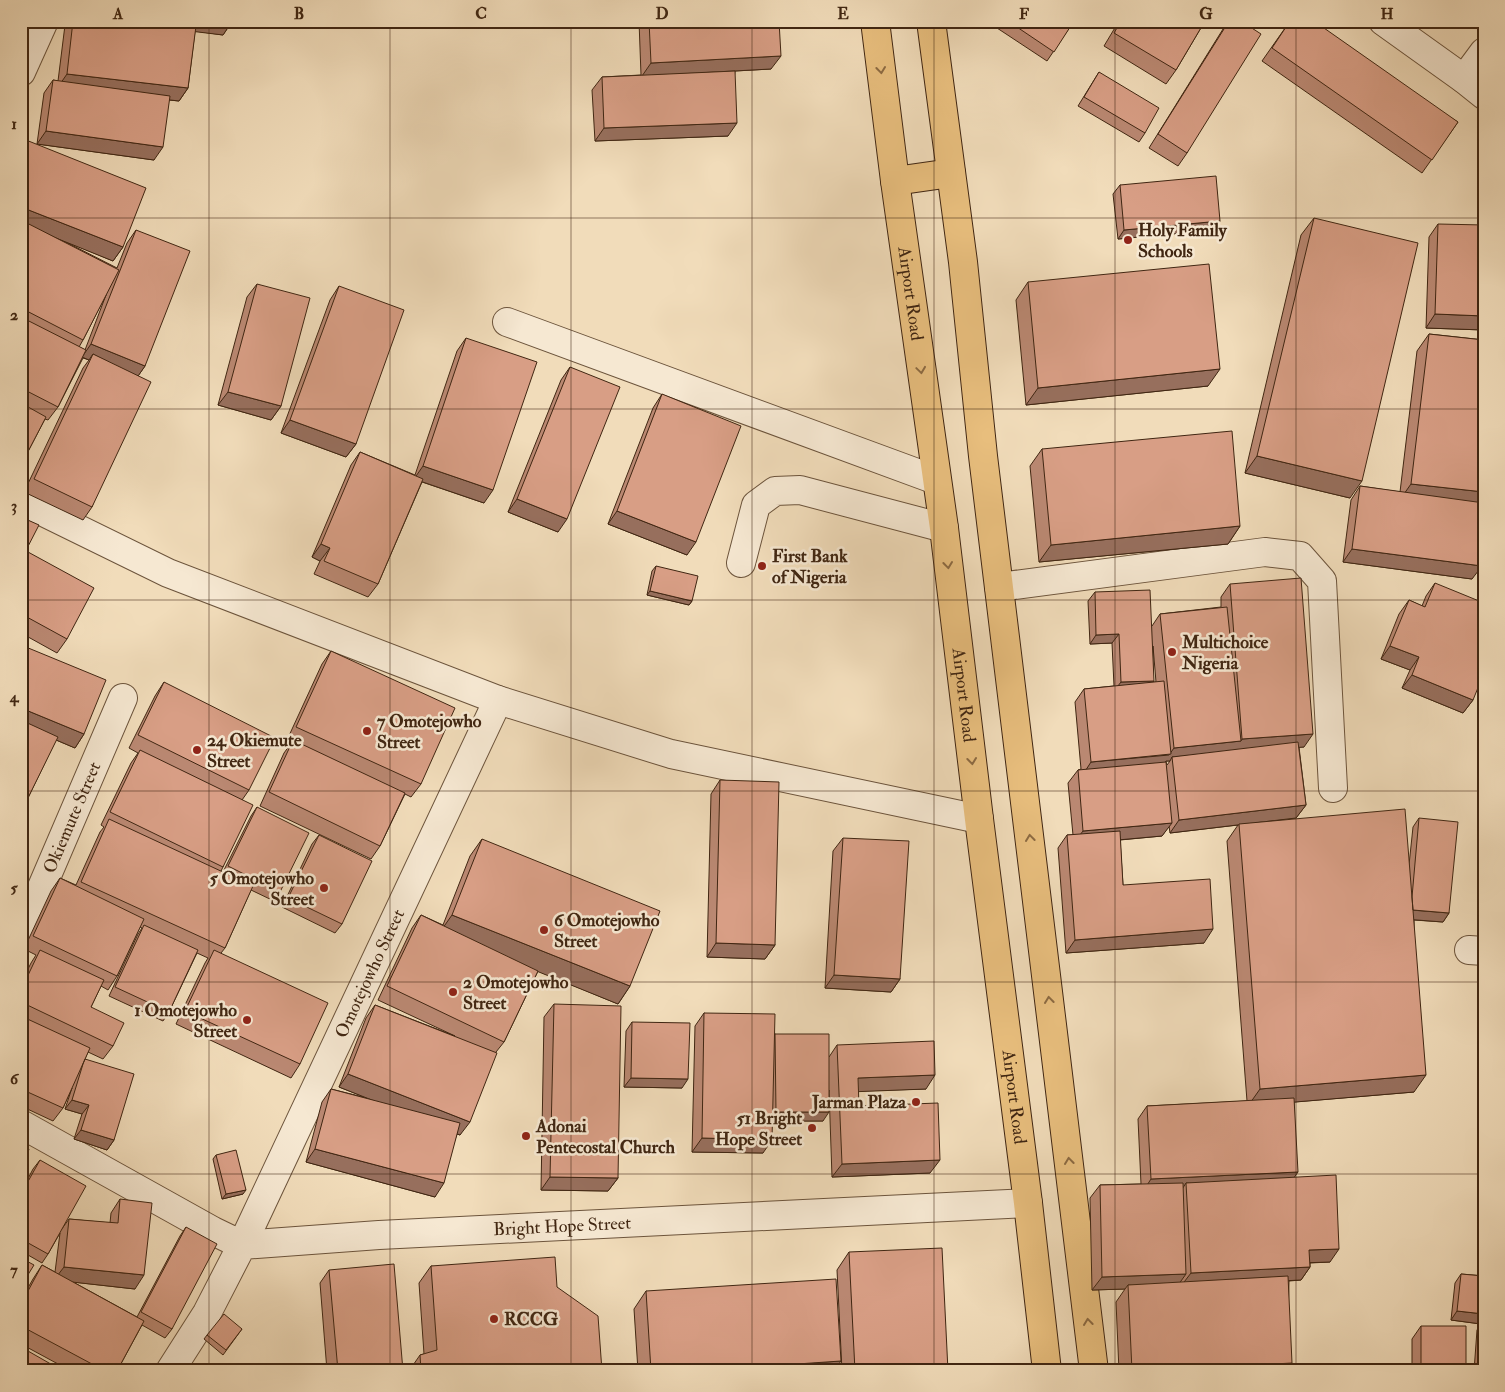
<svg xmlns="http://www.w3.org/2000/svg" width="1505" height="1392" viewBox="0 0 1505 1392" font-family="'IM FELL Double Pica',serif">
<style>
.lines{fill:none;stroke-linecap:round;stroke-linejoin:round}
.minor-casing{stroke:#6c543c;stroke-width:30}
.major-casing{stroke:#402612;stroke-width:30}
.minor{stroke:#f6e8d2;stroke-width:28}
.major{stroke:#e8be7d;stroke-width:28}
.wall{fill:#ba8872;stroke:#402612;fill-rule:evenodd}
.shaded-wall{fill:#976f5d;stroke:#402612}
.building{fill:#d89e85;stroke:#402612}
.oneway{stroke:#8c6a42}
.grid{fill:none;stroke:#402612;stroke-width:1;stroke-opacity:0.55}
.poi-dot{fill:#8f2418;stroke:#f6e8d2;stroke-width:2}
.labels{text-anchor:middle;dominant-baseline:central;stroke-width:5;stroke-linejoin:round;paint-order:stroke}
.poi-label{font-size:18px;font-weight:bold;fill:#402612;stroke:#f6e8d2;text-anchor:start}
.street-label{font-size:18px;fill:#402612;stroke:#f6e8d2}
.neatline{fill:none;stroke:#402612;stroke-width:2}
.grid-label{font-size:16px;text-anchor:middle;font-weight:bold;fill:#402612}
</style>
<rect width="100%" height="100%" fill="#f1dcba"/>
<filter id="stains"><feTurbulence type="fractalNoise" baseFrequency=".004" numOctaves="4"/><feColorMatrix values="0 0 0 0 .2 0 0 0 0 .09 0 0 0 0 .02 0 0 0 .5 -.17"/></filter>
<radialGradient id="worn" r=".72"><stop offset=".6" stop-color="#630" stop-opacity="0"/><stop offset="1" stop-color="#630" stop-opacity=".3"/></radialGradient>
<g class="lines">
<defs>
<g id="minor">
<path d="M1383 21 1464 79 1484 95"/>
<path d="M21 72 44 21"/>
<path d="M1464 79 1484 52"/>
<path d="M507 322 936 480"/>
<path d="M21 501 168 573 498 700 671 754 979 819"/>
<path d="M741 563 756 505 775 491 800 490 944 528"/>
<path d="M999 587 1265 552 1300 556 1322 581 1333 788"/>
<path id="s1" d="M21 936 123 698"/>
<path d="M1469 950 1484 951"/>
<path id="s2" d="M21 1124 213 1231 242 1245 498 700"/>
<path id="s3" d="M170 1371 207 1313 242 1245 379 1235 1028 1203"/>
</g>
<g id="major">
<path id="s4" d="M875 21 895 181 944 528 979 819 1028 1203 1047 1371"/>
<path d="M931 21 963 262 983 456 1094 1371"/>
<path d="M895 181 951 173"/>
</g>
</defs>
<use href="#minor" class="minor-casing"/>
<use href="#major" class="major-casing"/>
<use href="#minor" class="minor"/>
<use href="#major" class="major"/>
</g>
<path class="wall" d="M67 21H230L229 26 223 35 195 31 188 88 179 101 169 100 154 160 37 144 44 93 53 80 58 81 65 25Z
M639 21H779L771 69 735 71 728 136 595 141 592 90 602 77 641 75Z
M1001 21H1074L1047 61 997 28Z
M1119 21H1205L1176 70 1166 84 1104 46Z
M1228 21 1187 153 1178 166 1149 148Z
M1290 21 1458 122 1422 173 1262 61Z
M1099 72 1145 133 1139 142 1078 106Z
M21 138 123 247 113 261 58 238 117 268 127 243 136 230 145 366 138 376 92 507 83 520 24 492 83 368 89 360 83 358 58 407 48 420 45 419 21 465ZM106 295 85 350 79 347 83 340Z
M1120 185 1220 221 1214 230 1118 239 1113 194Z
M1314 218 1350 498 1245 473 1301 235Z
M1438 224 1482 284H1484V330L1426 328 1429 237Z
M1028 282 1208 386 1026 405 1016 300Z
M257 284 281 406 271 420 218 405 247 297Z
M339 286 356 444 346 457 281 433 330 300Z
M1429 334 1484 340V569H1483V558L1472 579 1343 562 1351 500 1360 486 1400 492 1417 351Z
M466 338 484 503 422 482 378 584 368 597 314 574 320 561 312 557 351 465 360 452 415 475 457 351Z
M570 367 558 532 508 512 561 380Z
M662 394 687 555 608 524 653 408Z
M1042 449 1240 526 1228 544 1039 562 1030 466Z
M28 552 67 639 57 653 21 633V562Z
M656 566 692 601 689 605 647 595 652 571Z
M1435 583 1473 700 1463 713 1402 688 1410 670 1381 659 1399 614 1409 600 1422 606 1426 596Z
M1230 584 1304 747H1299L1306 805 1296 818 1270 821 1409 865 1413 827 1419 818 1449 913 1443 922 1414 920V1092L1294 1102V1177L1330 1262 1310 1263V1267L1301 1280 1289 1281 1287 1371H1119L1116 1302 1125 1289 1092 1290 1090 1198 1100 1185 1141 1184 1138 1119 1147 1106 1247 1101 1227 841 1238 825 1170 833 1169 826 1162 836 1120 840 1123 885 1204 943 1066 953 1058 848 1067 835H1073L1068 783 1078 770 1081 769 1075 702 1084 689 1114 686 1112 643 1090 644 1088 601 1095 592 1152 626 1160 614 1221 607V597ZM1153 646 1156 682H1153ZM1166 761H1170L1167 765 1166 762Z
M21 645 84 734 75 748 56 740 25 804 21 810Z
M331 651 421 784 411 797 405 794 380 846 371 859 260 806 284 753 292 742 287 740 322 664Z
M164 682 249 790 242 800 223 867 221 871 223 872 251 816 257 807 280 892 274 901 251 890 225 948 221 953 300 1064 291 1078 176 1024 205 963 208 958 197 953 169 1012 163 1021 109 996 138 934 142 928 140 927 117 976 108 990 101 986 91 1007 113 1046 103 1059 88 1052 85 1059 114 1140 107 1150 74 1139 82 1114 65 1109 72 1088 63 1108 53 1121 21 1106V983L31 963 36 955 24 949 51 891 60 878 76 885 100 832 104 827 101 825 131 763 138 753 129 748 155 696Z
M720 780 775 945 765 959 707 957 711 794Z
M319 835 342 924 335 933 282 907 312 844Z
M843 838 900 979 891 992 825 988 833 851Z
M482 839 630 986 618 1004 538 971 504 1042 496 1052 460 1135 457 1134 435 1197 306 1162 322 1102 331 1089 367 1098 339 1087 366 1018 375 1005 455 1036 378 1000 412 928 421 915 443 925 470 856Z
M554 1004 618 1178 608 1191 541 1190 544 1017Z
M704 1013 774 1036 775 1034 829 1057 837 1045 926 1089 858 1091 859 1106 930 1173 832 1177 829 1090 823 1121H772L763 1153 692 1152 695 1026Z
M632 1022 682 1088 624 1087 626 1031Z
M216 1155 243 1194 222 1199 213 1159Z
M40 1160 61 1230 69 1219 110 1223 111 1213 120 1199 135 1289 73 1282 137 1317 180 1236 186 1227 172 1329 165 1338 142 1325 117 1371H71L21 1344V1300L33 1279 42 1265 55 1272 60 1233 48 1254 42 1263 21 1251V1192L33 1169Z
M849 1252 948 1371H842L837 1270Z
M431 1266 557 1287 602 1371H409L420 1355 424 1354 419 1283Z
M329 1270 403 1371H327L320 1283Z
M1461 1274 1484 1276V1371H1474L1477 1330 1481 1324 1451 1320 1455 1283Z
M646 1291 834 1371H638L634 1309Z
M1421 1326 1466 1371H1412V1339Z
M242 1329 223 1355 204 1339 207 1335Z"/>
<path class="shaded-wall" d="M143 21H191L229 26 223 35 140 25Z
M781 56 771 69 642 76 651 63Z
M67 74 188 88 179 101 58 87Z
M737 123 728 136 595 141 604 128Z
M46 131 163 147 154 160 37 144Z
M21 207 123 247 113 261 21 224Z
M1220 221 1214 230 1118 239 1124 230Z
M1435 314 1484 316V330L1426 328Z
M91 344 145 366 136 379 93 354 89 360 82 357Z
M1220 369 1208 386 1026 405 1038 388Z
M228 392 281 406 271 420 218 405Z
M290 420 356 444 346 457 281 433Z
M1257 456 1362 481 1350 498 1245 473Z
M423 466 493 490 484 503 414 479Z
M1411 484 1484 492V503L1399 501Z
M517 499 567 519 558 532 508 512Z
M617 511 696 542 687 555 608 524Z
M1240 526 1228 544 1039 562 1051 545Z
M321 544 330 548 320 561 312 557Z
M1352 549 1482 566 1472 579 1343 562Z
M650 591 692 601 689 605 647 595Z
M1119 634 1112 643 1090 644 1096 635Z
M1390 646 1419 657 1410 670 1381 659Z
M1412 675 1473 700 1463 713 1402 688Z
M1154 681 1148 690 1114 691 1121 682Z
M21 708 84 734 75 748 21 725Z
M1313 734 1304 747 1172 757 1170 761H1166L1162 768 1082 776 1091 762 1169 755 1174 748 1241 741 1242 739Z
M1306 805 1296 818 1170 833 1179 820Z
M1172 823 1162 836 1073 844 1083 831Z
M1411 910 1449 913 1443 922 1404 919Z
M452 915 630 986 618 1004 440 932Z
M1213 929 1204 943 1066 953 1075 940Z
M716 943 775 945 765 959 707 957Z
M834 975 900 979 891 992 825 988Z
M348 1074 470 1122 460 1135 339 1087Z
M935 1075 926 1089 849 1092 858 1078Z
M1426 1075 1414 1092 1248 1106 1260 1089Z
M631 1078 688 1079 682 1088 624 1087Z
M72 1100 89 1105 82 1114 65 1109Z
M776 1112H829L823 1121H770Z
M81 1130 114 1140 107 1150 74 1139Z
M702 1138 772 1140 763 1153 692 1152Z
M315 1149 444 1183 435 1197 306 1162Z
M940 1160 930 1173 832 1177 842 1164Z
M1298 1172 1289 1185 1186 1183 1181 1191 1142 1193 1151 1179Z
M550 1177 618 1178 608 1191 541 1190Z
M246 1190 243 1194 222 1199 226 1194Z
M1339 1249 1330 1262 1300 1263 1309 1250Z
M64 1267 144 1275 135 1289 54 1280Z
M1310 1267 1301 1280 1181 1286 1191 1273Z
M1186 1274 1176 1288 1128 1285 1125 1289 1092 1290 1102 1277Z
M1457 1311 1484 1314V1320L1481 1324 1451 1320Z
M841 1361 834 1371H792L797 1364Z
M1292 1363 1287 1371H1149Z"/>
<path class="building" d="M73 21H157L196 26 188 88 67 74Z
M191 21H230L229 26Z
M649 21H779L781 56 651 63Z
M1008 21H1074L1054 52Z
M1121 21H1205L1176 70 1114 33Z
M1229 21H1241L1261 34 1187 153 1158 134Z
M1290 21H1314L1458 122 1432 160 1272 48Z
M735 71 737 123 604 128 602 77Z
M1099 72 1159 108 1145 133 1084 97Z
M53 80 170 96 163 147 46 131Z
M21 138 146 188 123 247 21 207Z
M1216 176 1220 221 1124 230 1120 185Z
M1314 218 1418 243 1362 481 1257 456Z
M21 220 119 270 83 340 21 308Z
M1438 224 1484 225 1482 284H1484V316L1435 314Z
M136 230 190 251 145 366 91 344Z
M1209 264 1220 369 1038 388 1028 282Z
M257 284 310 298 281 406 228 392Z
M339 286 404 310 356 444 290 420Z
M21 317 86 350 58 407 21 388Z
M1429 334 1484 340V492L1411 484Z
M466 338 537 362 493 490 423 466Z
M93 354 151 382 92 507 34 479Z
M570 367 620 387 567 519 517 499Z
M662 394 741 426 696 542 617 511Z
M21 403 46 417 21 465Z
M1232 431 1240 526 1051 545 1042 449Z
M360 452 423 479 378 584 324 561 330 548 321 544Z
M1360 486 1484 503V551L1482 566 1352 549Z
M21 517 39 525 21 560Z
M28 552 94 588 67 639 25 616 21 623V565Z
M656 566 698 576 692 601 650 591Z
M1301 578 1313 734 1242 739 1230 584Z
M1435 583 1484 603V673L1473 700 1412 675 1419 657 1390 646 1409 600 1425 607Z
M1150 590 1154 681 1121 682 1119 634 1096 635 1095 592Z
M1227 607 1241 741 1174 748 1160 614Z
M21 645 106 680 84 734 21 708Z
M331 651 455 708 421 784 296 727Z
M1164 681 1171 754 1091 762 1084 689Z
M164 682 275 738 249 790 138 735Z
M21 720 58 737 25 804 21 802Z
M293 740 405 793 380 846 269 792Z
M1298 742 1306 805 1179 820 1172 757Z
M140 750 253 805 223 867 110 812Z
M1166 762 1172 823 1083 831 1078 770Z
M720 780 779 782 775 945 716 943Z
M257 807 309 833 280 892 228 866Z
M1405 809 1426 1075 1260 1089 1239 824Z
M1419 818 1458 822 1449 913 1413 910 1412 897Z
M109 819 253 886 225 948 81 882Z
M1120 831 1123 885 1210 879 1213 929 1075 940 1067 835Z
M319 835 372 861 342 924 288 898Z
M843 838 909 841 900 979 834 975Z
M482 839 660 911 630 986 452 915Z
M21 847 24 848 21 854Z
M60 878 144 919 117 976 33 936Z
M421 915 538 971 504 1042 387 986Z
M144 925 198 950 169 1012 115 987Z
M40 950 104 980 91 1007 124 1023 113 1046 21 1002V990Z
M214 950 328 1003 300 1064 185 1011Z
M554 1004 621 1006 618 1178 550 1177Z
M375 1005 497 1053 470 1122 348 1074Z
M704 1013 775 1014 772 1140 702 1138Z
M21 1016 90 1048 63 1108 21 1089Z
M632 1022 690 1023 688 1079 631 1078Z
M775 1034H829V1112H776Z
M934 1041 935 1075 858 1078 859 1106 938 1103 940 1160 842 1164 837 1045Z
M85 1059 134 1074 114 1140 81 1130 89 1105 72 1100 83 1064Z
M331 1089 460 1123 444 1183 315 1149Z
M1294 1098 1298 1172 1151 1179 1147 1106Z
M21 1146 29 1149 21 1176Z
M236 1150 246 1190 226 1194 216 1155Z
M40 1160 86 1186 48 1254 21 1239V1194Z
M1336 1175 1339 1249 1309 1250 1310 1267 1191 1273 1186 1183Z
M1183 1183 1186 1274 1102 1277 1100 1185Z
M120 1199 152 1203 144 1275 64 1267 69 1219 118 1223Z
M186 1227 217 1244 172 1329 141 1312Z
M942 1248 948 1371H855L849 1252Z
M555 1257 557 1287 598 1316 602 1371H421L420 1355 437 1350 431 1266Z
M21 1258 34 1265 21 1286Z
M394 1264 403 1371H338L329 1270Z
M42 1265 144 1321 117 1371H105L21 1326V1304Z
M1461 1274 1484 1276V1314L1457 1311Z
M1288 1276 1292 1363 1149 1371H1132L1128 1285Z
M836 1279 841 1361 797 1364V1371H651L646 1291Z
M224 1314 242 1329 226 1350 207 1335Z
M1421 1326H1466V1371H1421Z
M21 1347 63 1371H21Z"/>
<defs><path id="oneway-chevron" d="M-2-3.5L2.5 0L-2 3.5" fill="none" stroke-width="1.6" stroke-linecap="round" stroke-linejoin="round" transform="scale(1.25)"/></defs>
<g class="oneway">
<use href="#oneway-chevron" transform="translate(881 70) rotate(83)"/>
<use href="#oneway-chevron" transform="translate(921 370) rotate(82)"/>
<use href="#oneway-chevron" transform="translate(948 565) rotate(83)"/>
<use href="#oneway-chevron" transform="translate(972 761) rotate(83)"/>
<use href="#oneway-chevron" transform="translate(1030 838) rotate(-97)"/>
<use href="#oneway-chevron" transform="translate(1049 1000) rotate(-97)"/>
<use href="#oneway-chevron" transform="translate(1069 1161) rotate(-97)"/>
<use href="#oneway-chevron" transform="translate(1088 1322) rotate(-97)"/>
</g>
<path class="grid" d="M209 21V1371M390 21V1371M571 21V1371M752 21V1371M934 21V1371M1115 21V1371M1296 21V1371M21 218H1484M21 409H1484M21 600H1484M21 791H1484M21 982H1484M21 1174H1484"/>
<g class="poi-dot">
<circle cx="1128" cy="240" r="5"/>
<circle cx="762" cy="566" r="5"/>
<circle cx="1172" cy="652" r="5"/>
<circle cx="367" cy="731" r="5"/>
<circle cx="197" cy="750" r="5"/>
<circle cx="324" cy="888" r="5"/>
<circle cx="544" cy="930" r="5"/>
<circle cx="453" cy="992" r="5"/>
<circle cx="247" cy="1020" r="5"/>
<circle cx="916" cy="1102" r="5"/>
<circle cx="812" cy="1128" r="5"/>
<circle cx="526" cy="1136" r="5"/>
<circle cx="494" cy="1319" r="5"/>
</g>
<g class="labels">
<g class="poi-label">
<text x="1138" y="230">Holy Family<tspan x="1138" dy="21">Schools</tspan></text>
<text x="772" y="556">First Bank<tspan x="772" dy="21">of Nigeria</tspan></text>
<text x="1182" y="642">Multichoice<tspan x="1182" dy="21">Nigeria</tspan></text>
<text x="377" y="721">7 Omotejowho<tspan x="377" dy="21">Street</tspan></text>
<text x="207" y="740">24 Okiemute<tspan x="207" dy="21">Street</tspan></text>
<text x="314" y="878" text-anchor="end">5 Omotejowho<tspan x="314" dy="21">Street</tspan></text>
<text x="554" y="920">6 Omotejowho<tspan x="554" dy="21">Street</tspan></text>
<text x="463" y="982">2 Omotejowho<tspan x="463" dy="21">Street</tspan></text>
<text x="237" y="1010" text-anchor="end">1 Omotejowho<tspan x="237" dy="21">Street</tspan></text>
<text x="906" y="1102" text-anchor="end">Jarman Plaza</text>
<text x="802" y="1118" text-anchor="end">51 Bright<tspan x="802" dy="21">Hope Street</tspan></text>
<text x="536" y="1126">Adonai<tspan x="536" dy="21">Pentecostal Church</tspan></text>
<text x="504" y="1319">RCCG</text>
</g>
<g class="street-label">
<text stroke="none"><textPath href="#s4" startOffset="275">Airport Road</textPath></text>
<text stroke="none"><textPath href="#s4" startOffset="680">Airport Road</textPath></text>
<text stroke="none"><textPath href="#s1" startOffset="129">Okiemute Street</textPath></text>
<text stroke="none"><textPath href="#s2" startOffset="552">Omotejowho Street</textPath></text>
<text stroke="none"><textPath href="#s4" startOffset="1085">Airport Road</textPath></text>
<text stroke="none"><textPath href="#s3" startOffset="466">Bright Hope Street</textPath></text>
</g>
</g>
<rect width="1505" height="1392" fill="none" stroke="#f1dcba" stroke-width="55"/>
<rect x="28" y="28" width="1450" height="1336" class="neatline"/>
<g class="grid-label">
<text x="118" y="19">A</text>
<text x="299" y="19">B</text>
<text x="481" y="19">C</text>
<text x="662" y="19">D</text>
<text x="843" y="19">E</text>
<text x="1024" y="19">F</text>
<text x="1206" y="19">G</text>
<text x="1387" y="19">H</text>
<text x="14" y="129">1</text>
<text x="14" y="320">2</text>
<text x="14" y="511">3</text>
<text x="14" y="702">4</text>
<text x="14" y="893">5</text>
<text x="14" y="1084">6</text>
<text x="14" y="1275">7</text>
</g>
<rect width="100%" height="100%" filter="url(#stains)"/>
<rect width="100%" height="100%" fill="url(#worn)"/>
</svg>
